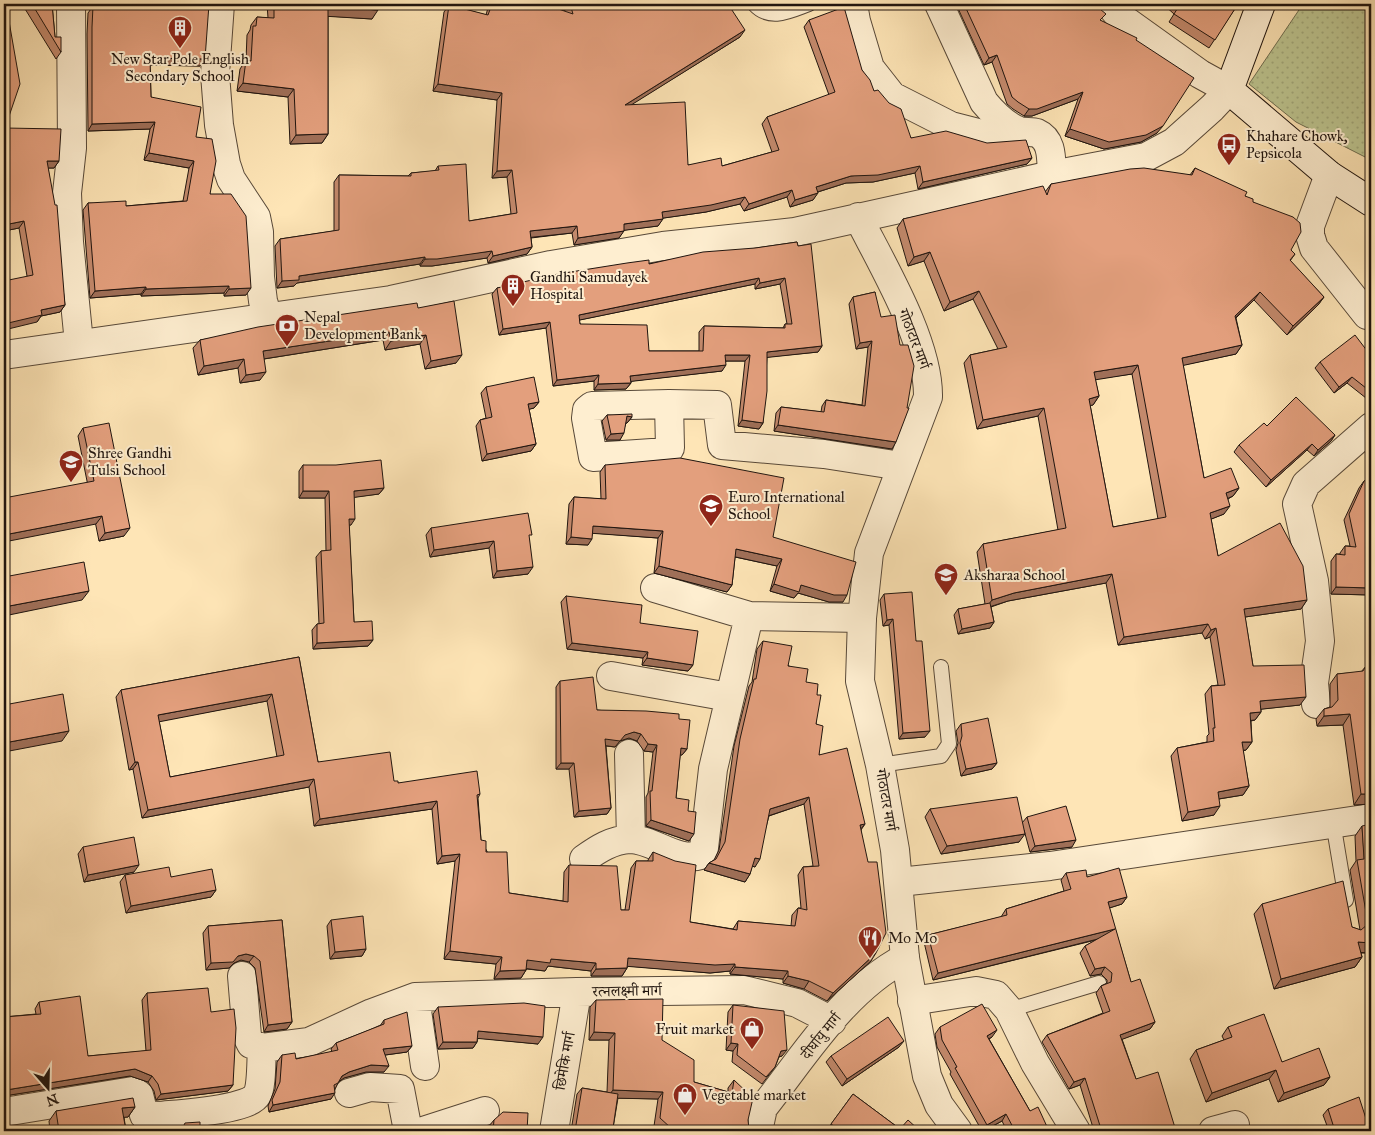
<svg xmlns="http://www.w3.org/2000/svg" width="1375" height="1135" viewBox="0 0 1375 1135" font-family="'IM FELL Great Primer','Noto Serif Devanagari',serif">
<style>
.grass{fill:url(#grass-dots);stroke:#6e6d50}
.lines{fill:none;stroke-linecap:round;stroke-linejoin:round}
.service-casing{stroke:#584939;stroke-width:16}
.minor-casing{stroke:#584939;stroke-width:30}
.tertiary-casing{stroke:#584939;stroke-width:30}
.secondary-casing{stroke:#20150f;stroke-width:30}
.service{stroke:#feeed0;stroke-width:14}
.minor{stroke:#feeed0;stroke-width:28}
.tertiary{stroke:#feeed0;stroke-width:28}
.secondary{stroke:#feeed0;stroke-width:28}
.wall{fill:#c3896c;stroke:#20150f;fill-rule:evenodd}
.shaded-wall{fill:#9f6f58;stroke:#20150f}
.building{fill:#e39f7d;stroke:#20150f;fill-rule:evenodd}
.labels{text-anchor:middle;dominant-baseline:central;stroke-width:4;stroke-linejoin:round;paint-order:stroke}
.poi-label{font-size:15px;fill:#20150f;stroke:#feeed0;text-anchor:start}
.street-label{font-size:15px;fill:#20150f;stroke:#feeed0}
</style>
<defs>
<pattern id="grass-dots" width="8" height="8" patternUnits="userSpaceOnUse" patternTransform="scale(1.25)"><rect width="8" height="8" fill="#bdc590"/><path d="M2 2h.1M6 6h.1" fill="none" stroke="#a2a87b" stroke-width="1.8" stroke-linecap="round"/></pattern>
</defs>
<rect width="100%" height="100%" fill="#fee5b6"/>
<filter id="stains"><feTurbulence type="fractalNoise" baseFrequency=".004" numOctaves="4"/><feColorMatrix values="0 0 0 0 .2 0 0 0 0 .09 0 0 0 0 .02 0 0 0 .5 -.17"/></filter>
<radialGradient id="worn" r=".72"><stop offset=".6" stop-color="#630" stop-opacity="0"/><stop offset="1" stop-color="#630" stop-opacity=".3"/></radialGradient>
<path class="grass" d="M1303 4H1371V160L1296 122 1249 84Z"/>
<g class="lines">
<defs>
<path id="service" d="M754 4C770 22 790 11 809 4
M880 765 941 756 949 744 941 667
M1333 822 1346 900
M1009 1010 1099 983"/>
<path id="minor" d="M71 4 72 148 67 193 69 242 79 343
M220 4 215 74 219 125 226 164 231 179 256 217 259 232 260 277 263 301 268 318
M853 4 856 21 870 68 892 96 951 126 986 135 1018 131
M939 4 984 102C993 113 1004 124 1017 130 1023 133 1031 131 1037 133 1053 140 1051 160 1052 175
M1109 4 1119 16 1200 74 1229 90
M1329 175 1310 226V235L1314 248 1367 315 1371 312
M669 404 717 405 722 445 824 454 901 466
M669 404 670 448 667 452 593 457 586 418 587 410 592 406Z
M655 588 749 616
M611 676 729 697
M1316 704 1314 683 1320 641 1314 581 1297 504 1306 484 1371 427
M629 754 631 839
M584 859C598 849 612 840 630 839 653 839 677 863 701 855L704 848 713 769 749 616 862 618
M899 882 1050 866 1371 818
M242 976 247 1036 251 1044 262 1048
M415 997 425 1066
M912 1001 976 991 996 995 1009 1010 1035 1063 1076 1131
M349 1093 370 1087 400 1089 408 1131
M4 1112 133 1091 139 1095 144 1115 159 1116 165 1129
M159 1116C177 1114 249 1110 257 1095 262 1086 261 1060 262 1048L309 1042 372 1013 415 997 577 992 744 990 797 1003 832 1021
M423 1131 485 1111
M554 1131 577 992
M758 1131 763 1108C805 1055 844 990 905 958
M1213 1131 1235 1125"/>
<path id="tertiary" d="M858 217C883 266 929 343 928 397L869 553 862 618 860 681 880 765 895 850 905 958 927 1076 939 1105 958 1131
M4 355 391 300 551 265 663 246 795 232 1052 175 1146 157 1174 142 1212 108 1229 90"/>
<path id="secondary" d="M1261 4 1229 90 1329 175 1371 202"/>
</defs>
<use href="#service" class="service-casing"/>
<use href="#minor" class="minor-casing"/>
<use href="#tertiary" class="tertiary-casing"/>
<use href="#secondary" class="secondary-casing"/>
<use href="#service" class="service"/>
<use href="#minor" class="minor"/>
<use href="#tertiary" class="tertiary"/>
<use href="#secondary" class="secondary"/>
</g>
<path class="wall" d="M4 4 5 128 59 161 54 168H48L65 305 60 312 41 316 37 322 27 276 19 228 4 231Z
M22 4H52L55 37 61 52 56 59Z
M156 4H209L200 66 150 65 151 97 196 137 210 194 246 295 224 296V293L141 296V294L90 298 83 210 88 203 126 206 183 201 189 168 144 160 150 129 88 131 87 34 88 13 93 6 156 5Z
M267 4H379L372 19 328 16V134L322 143 290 144 288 97 237 91 240 69 246 60 247 35 250 30 251 25 257 17 268 18Z
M489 4H544L565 11 562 4H728L740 37 632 104 688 165 722 166 772 152 762 124 767 117 829 95 804 27 809 20 862 70 874 91 911 138 1032 158 1027 164 918 189 915 173 873 182 846 183 818 192 813 200 790 207 787 197 744 211 740 204 706 212 663 218 658 226 624 230 619 238 574 245 572 233 531 238 532 247 527 254 488 263 487 258 432 266H420V264L297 283 294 286 277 288 275 246 280 239 334 231V182L339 175 408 176 411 173 435 171 438 166 469 221 511 214 507 177 492 178 497 100 433 91 444 12 449 5 486 15Z
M956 4H1068L1069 6 1101 21 1136 40 1157 133 1141 142 1104 149 1065 136 1078 99 1032 116H1024L1013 109 1007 104 992 62 984 65Z
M1163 4H1238L1209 48 1169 22 1174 14Z
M1195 168 1245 196 1253 202 1291 250 1295 254 1290 261 1324 297 1318 305 1287 335 1254 300 1236 318 1242 345 1236 354 1183 365 1204 478 1239 488 1233 496 1228 499 1224 514 1211 519 1218 556 1307 600 1301 609 1245 617 1253 666 1300 705 1261 709V712L1255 720 1251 721 1252 742 1246 750 1243 751 1249 786 1243 795 1219 799 1214 815 1182 821 1171 756 1177 748 1207 742V736L1209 734 1205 694 1211 686 1218 685 1210 637 1205 639 1202 633 1118 645 1106 583 1008 601 991 607 994 622 990 628 958 634 954 615 958 609 985 604 977 552 983 544 1058 530 1038 416 977 429 964 363 970 355 998 349 973 299 944 311 924 261 908 266 897 228 903 219 1045 192 1051 184 1190 175ZM1132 374 1158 519 1113 527 1090 405H1093L1099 396 1095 379Z
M797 242 822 346 818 352 767 357 763 423 759 429 738 426 745 361H726L722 371 631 381V383L626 389 594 390V381L553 386 546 328 499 335 492 294 497 288 649 264ZM755 284V289L780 284 787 324H785L783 328 704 326 699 332V351H649L580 324 579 320Z
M875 292 892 449 774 431 776 413 781 407 821 412 822 406 826 400 862 405 868 347 856 349 849 304 853 297Z
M418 308 456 363 425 369 420 344 385 350 383 340 264 359 260 380 240 383 238 368 198 375 193 348 200 340Z
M1371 356V402L1347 383 1334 393 1315 368 1320 362Z
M486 387 539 402 534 408 529 409 536 444 531 451 482 461 476 426 480 420 486 418 481 393Z
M607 415 632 417 627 423H626L620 440H606L602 421Z
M1267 426 1335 435 1331 441 1314 456 1307 450 1266 487 1234 452 1239 445Z
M83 428 124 536 99 541 78 436Z
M303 465 384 488 379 494 354 497 351 525H349L354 622 373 640 368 646 313 649 312 630 317 624H319L316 557 321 551H326L325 498H299V471Z
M605 465 773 537 843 602H829L798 593 794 598 770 591 777 566 735 557 732 585 727 592 654 573 658 538 593 533 588 545 566 544 569 504 574 497 601 499 600 472Z
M1371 477V595L1331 594V561L1336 554H1340V553L1345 546H1350L1344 520 1359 488 1364 481Z
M431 528 529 539 528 574 493 578 489 548 430 557 426 535Z
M884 594 916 641 925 737 899 739 889 625 883 626 880 600Z
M566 596 640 623 693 665 688 671 642 665 643 658 567 649 561 602Z
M763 641 806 682 817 695 816 724 819 755 865 824 861 830 871 961 827 1001 804 989 783 983V979L730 974V971L710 973 628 966 627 968 622 976H591V971L548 966 545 971 527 969 526 970 521 978 494 979 496 964 444 959 455 861 437 864 432 809 314 826 309 787 142 818 133 769 129 770 116 697 121 690 299 657 318 762 398 783 480 794 478 798 481 840 509 893 563 901 564 872 569 865 621 910H625L631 868 636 861H648V860L653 852 690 922 733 929 738 921 791 926 792 915 798 908H801L798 875 803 867 813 866 804 804 769 816 755 867 752 866 750 874 745 882 704 870 709 863 714 860 719 850 734 746 749 686 752 682 757 649ZM267 701 277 757 170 777 159 721Z
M1366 666 1371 804 1354 805 1343 725 1317 726 1316 719 1324 709 1330 707V684L1337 674 1361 672Z
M560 681 597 710 679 719 687 749 682 755H680L676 798 688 811 689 841 646 826V797L648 793 653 752 644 751 637 741 629 738 620 741 615 747 606 746 611 808 607 814 574 817 569 769H556V687Z
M961 724 997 763 992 769 961 776 956 750 958 743 956 731Z
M930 809 1022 823 1027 817 1072 847 1030 852 1024 830 1019 842 941 854 925 817Z
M1362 826 1371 953H1361L1362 957 1355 967 1274 989 1254 914 1262 904 1352 927 1360 930 1350 870 1356 861 1355 836Z
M83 847 134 872 84 882 78 854Z
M1066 873 1087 877 1127 897 1122 904 1109 908 1131 982 1155 1022 1150 1029 1122 1039 1136 1079 1176 1131H1094L1080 1085 1069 1089 1042 1042 1047 1035 1103 1013 1096 993 1101 986 1107 983V980L1101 974 1090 976 1080 953 1085 946 1096 940 933 980 924 942 928 935 1001 917 1006 909 1064 891 1061 880Z
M125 875 171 877 216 890 211 897 126 913 120 882Z
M282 920 292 1022 287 1029 264 1032 255 968 249 962 241 960 234 963 229 968 206 970 203 933 208 926Z
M331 920 366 949 362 956 330 959 327 926Z
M147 993 211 1012 233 1085 228 1091 156 1100 154 1091 148 1082 130 1076 4 1096V1017L36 1014 35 1009 39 1002 88 1056 146 1051 142 1000Z
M596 1000 662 1040 694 1082 728 1092V1088L734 1080 748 1120V1131H660L654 1126 658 1099 618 1098 613 1128 624 1131H571L577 1094 582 1088 607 1092 609 1040H589L590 1007Z
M733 1005 782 1056 779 1057 775 1067 762 1084 732 1062 733 1051 726 1050 728 1012Z
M438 1007 538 1044 478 1038 477 1042 473 1048 438 1049 433 1014Z
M384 1020 412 1046 407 1052 385 1055 384 1072H366L344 1078 339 1081 335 1089 331 1099 269 1112 268 1106 275 1089 277 1062 282 1055 296 1059 332 1052 331 1049 336 1043 380 1026Z
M940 1027 992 1037 989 1039 1030 1111 1049 1131H1007L1002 1121 984 1131H982L950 1074 951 1072 937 1047 935 1034Z
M1228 1027 1282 1062 1330 1077 1324 1085 1278 1102 1269 1079 1206 1102 1190 1059 1196 1050 1224 1040 1222 1036Z
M899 1047 842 1086 826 1062 831 1056Z
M853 1094 900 1129 920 1131H826Z
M135 1107 128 1117H124L126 1131H50L49 1121 56 1111Z
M1328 1109 1370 1131H1371H1329L1323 1115Z
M494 1120 527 1131H489V1126Z"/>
<path class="shaded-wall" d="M328 7 378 10 372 19 322 16Z
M745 30 740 37 620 112 625 105Z
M997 55 992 62 984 65 989 58Z
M150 58 205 59 200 66 145 65Z
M243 83 294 89 288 97 237 91Z
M438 84 502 93 497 100 433 91Z
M1083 92 1078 99 1032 116H1024L1029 109Z
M155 122 150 129 88 131 92 124Z
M1163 126 1157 133 1141 142 1104 149 1065 136 1070 129Z
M328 134 322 143 290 144 296 135Z
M149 153 194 161 189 168 144 160Z
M1032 158 1027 164 918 189 923 182Z
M47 161H59L54 168H42Z
M920 166 915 173 873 182 846 183 811 194 816 187 851 176Z
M512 170 507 177 492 178 497 171Z
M792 190 787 197 744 211 749 204Z
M818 193 813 200 790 207 795 200Z
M745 197 740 204 706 212 657 219 662 212Z
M663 219 658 226 619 231 624 224Z
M24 221 19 228 4 231V225Z
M577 226 572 233 525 238 530 231Z
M624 231 619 238 574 245 578 238Z
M532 247 527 254 488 263 493 256Z
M492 251 487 258 432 266H420L425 259Z
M930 252 924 261 908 266 914 257Z
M425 257 420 264 297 283 294 286 277 288 282 281 299 276Z
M759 278 755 284 575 321 579 315Z
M785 278 780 284 755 289 760 283Z
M229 286 224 293 141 296 146 289Z
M146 287 141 294 90 298 95 291Z
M251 288 246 295 224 296 229 289Z
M979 291 973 299 944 311 950 302Z
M1260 292 1254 300 1229 324 1235 316Z
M1324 297 1318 305 1287 335 1293 326Z
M65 305 60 312 41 316 37 322 4 330V324L41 310Z
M550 322 546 328 499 335 503 329Z
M389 332 383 340 257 360 263 351Z
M426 335 420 344 385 350 391 341Z
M872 341 868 347 856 349 860 343Z
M1242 345 1236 354 1176 367 1182 358Z
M822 346 818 352 762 358 767 352Z
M462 355 456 363 425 369 431 361Z
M725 355H750L745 361H721Z
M244 359 238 368 198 375 204 366Z
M726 365 722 371 626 382 630 376Z
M1138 365 1132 374 1088 381 1094 372Z
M266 372 260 380 240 383 246 375Z
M599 375 594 381 553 386 557 380Z
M1352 377 1347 383 1334 393 1339 387Z
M631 383 626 389 594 390 598 384Z
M1099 396 1093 405 1083 407 1089 399Z
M539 402 534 408 523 411 528 404Z
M1044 408 1038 416 977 429 983 420Z
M627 416 632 417 627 423H623Z
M742 420 763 423 759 429 738 426Z
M778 425 896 442 892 449 774 431Z
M624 433 620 440H606L611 434Z
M1335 435 1331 441 1314 456 1318 450Z
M536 444 531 451 482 461 487 454Z
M1312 444 1307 450 1266 487 1271 480Z
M384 488 379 494 350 498 354 491Z
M1239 488 1233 496 1220 502 1226 493Z
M303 491H329L325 498H299Z
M1230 506 1224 514 1204 522 1210 513Z
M102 516 96 524 4 542V535Z
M349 519H355L351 525H345Z
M593 526 663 531 658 538 588 533Z
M130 528 124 536 99 541 105 533Z
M571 537 592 539 588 545 566 544Z
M494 541 489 548 430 557 434 550Z
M736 549 782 559 777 566 731 556Z
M659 566 732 585 727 592 654 573Z
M533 567 528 574 493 578 497 571Z
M1112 574 1106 583 1008 601 986 608 992 600 1014 593Z
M774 584 801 585 847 595 843 602H829L798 593 794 598 770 591Z
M1336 587 1371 588V595L1331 594Z
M89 591 82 600 4 616V607Z
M1307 600 1301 609 1238 618 1244 609Z
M893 619 889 625 883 626 887 620Z
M994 622 990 628 958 634 962 629Z
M1208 624 1202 633 1118 645 1124 637Z
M1216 628 1210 637 1205 639 1211 630Z
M373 640 368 646 313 649 317 643Z
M572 643 648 652 643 658 567 649Z
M647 658 693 665 688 671 642 665Z
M272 694 267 701 153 723 158 715Z
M1306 697 1300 705 1254 710 1260 701Z
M1261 712 1255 720 1245 721 1250 713Z
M1350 714 1343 725 1317 726 1324 716Z
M69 731 62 741 4 752V743Z
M930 731 925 737 899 739 903 733Z
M634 732 641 734 637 741 629 738 620 741 615 747 601 745 605 739Z
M1242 742H1252L1246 750 1236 751Z
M648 744 657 745 653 752 644 751Z
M681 748 687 749 682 755 676 754Z
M135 762H138L133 769 129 770Z
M561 763H574L569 769H556Z
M997 763 992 769 961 776 966 769Z
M314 779 309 787 142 818 148 810Z
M1249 786 1243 795 1212 800 1218 792Z
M1361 794H1371V804L1354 805Z
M809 797 804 804 765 817 770 809Z
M437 801 432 809 314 826 320 819Z
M1220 806 1214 815 1182 821 1188 812Z
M611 808 607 814 574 817 579 811Z
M651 820 694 834 689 841 646 826Z
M865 824 859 831 860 825Z
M1025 834 1019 842 941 854 947 846Z
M1076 840 1072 847 1030 852 1035 846Z
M460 854 455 861 437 864 442 856Z
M755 858 760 859 755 867 749 865Z
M709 863 750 874 745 882 704 870Z
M139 865 134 872 84 882 88 875Z
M216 890 211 897 126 913 131 906Z
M1127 897 1122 904 1103 910 1108 902Z
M1115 929 1110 936 933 980 938 973Z
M1358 942 1371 943V953L1351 952Z
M366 949 362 956 330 959 335 952Z
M450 951 502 957 496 964 444 959Z
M876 953 871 961 827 1001 833 993Z
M246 954 254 956 249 962 241 960 234 963 229 968 206 970 211 963Z
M1362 957 1355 967 1274 989 1281 979Z
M628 958 735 964 730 971 710 973 623 966Z
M551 959 596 963 591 971 548 966 545 971 522 968 527 960Z
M735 967 788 971 783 979 730 974Z
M1105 967 1101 974 1090 976 1095 969Z
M627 968 622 976H591L596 969Z
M526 970 521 978 494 979 500 971Z
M788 976 809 981 804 989 783 983Z
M292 1022 287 1029 264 1032 268 1025Z
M1155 1022 1150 1029 1115 1042 1120 1035Z
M997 1030 992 1037 983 1042 987 1036Z
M478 1031 543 1037 538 1044 473 1038Z
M594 1032 615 1033 609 1040H589Z
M904 1041 899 1047 842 1086 847 1079Z
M443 1042H477L473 1048 438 1049Z
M731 1043 738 1044 733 1051 726 1050Z
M412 1046 407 1052 378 1056 383 1049Z
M787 1050 782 1056 777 1057 781 1051Z
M371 1065 389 1066 384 1072H366L344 1078 337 1083 342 1076 349 1072Z
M135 1069 152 1076 148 1082 130 1076 4 1096V1091L6 1090Z
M1276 1070 1269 1079 1206 1102 1212 1093Z
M1330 1077 1324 1085 1278 1102 1284 1093Z
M1085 1078 1080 1085 1069 1089 1074 1082Z
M233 1085 228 1091 156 1100 161 1094Z
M613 1090 663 1092 658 1099 607 1098Z
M335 1093 331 1099 269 1112 273 1105Z
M135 1107 128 1117 115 1118 122 1108Z
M1006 1114 1002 1121 983 1131 987 1125Z
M1112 1126 1108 1131H1099L1101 1129Z
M671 1128 683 1131H668Z"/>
<path class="building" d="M4 4H6L20 84 5 128 61 129 59 161H47L55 205H57L65 305 41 310 42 315 4 324V281L33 275 24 221 4 225Z
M32 4H52L55 37H61V52Z
M161 4H209L205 59 150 58 151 97 201 107 196 137 212 139 216 161 210 194H231L246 216 251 288 229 289V286L146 289V287L95 291 88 203 126 201V206L187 201 194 161 149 153 155 122 92 124V27L93 6 161 5Z
M274 4H379L378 10 328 7V134L296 135 294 89 243 83 246 60 251 61 253 26H256L257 17 274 18Z
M492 4H544L573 14 570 4H728L745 30 625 105 685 102 688 165 721 158 722 166 779 150 767 117 835 92 809 20 844 7 862 70 870 80 874 91 878 90 889 103 901 109 911 138 946 131 987 143 1026 140 1032 158 923 182 920 166 878 175 851 176 816 187 818 193 795 200 792 190 749 204 745 197 711 205 662 212 663 219 624 224V231L578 238 577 226 530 231 532 247 493 256 492 251 437 259H425V257L299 276V280L282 281 280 239 339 230V175L411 176V173L439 170 438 166 466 164 469 221 517 213 512 170 497 171 502 93 438 84 449 5 488 15Z
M964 4H1068L1069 6 1071 4H1094L1106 14 1100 20 1137 38 1136 40 1194 78 1163 126 1146 135 1109 142 1070 129 1083 92 1037 109H1029L1018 102 1012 97 997 55 989 58Z
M1177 4H1238L1215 40 1174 14 1179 6Z
M1144 168 1192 175 1195 168 1247 192 1245 196 1253 199V202L1293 217 1300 223 1301 232 1291 250 1295 254 1290 260 1324 297 1293 326 1260 292 1235 316 1242 345 1182 358 1204 478 1231 468 1239 488 1226 493 1230 506 1210 513 1218 556 1280 523 1303 566 1307 600 1244 609 1253 666 1304 665 1306 697 1260 701 1261 712 1250 713 1252 742H1242L1249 786 1218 792 1220 806 1188 812 1177 748 1214 741 1213 728H1215L1211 686 1225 685 1216 628 1211 630 1208 624 1124 637 1112 574 1014 593 992 600 983 544 1066 528 1044 408 983 420 970 355 1007 347 979 291 950 302 930 252 914 257 903 219 1043 186 1047 195 1051 184 1130 169ZM1138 365 1166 517 1113 527 1089 399 1099 396 1094 372Z
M797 242 798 246 811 244 822 346 767 352V391L763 423 742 420 750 355H725L726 365 630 376 631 383 598 384 599 375 557 380 550 322 503 329 497 288 558 274 627 263 649 260V264L703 252 755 248ZM759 278 760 283 785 278 792 324H785V328L704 326 703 351H649L647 325 580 324 579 315Z
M875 292 881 317 895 315 900 345H908L914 366 907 408H909L896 442 778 425 781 407 824 412 826 400 865 406 872 341 860 343 853 297Z
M454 301 462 355 431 361 426 335 391 341 389 332 263 351 266 372 246 375 244 359 204 366 200 340 258 327 417 303 418 308Z
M1355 335 1371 356V392L1352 377 1339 387 1320 362Z
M534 377 539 402 528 404 536 444 487 454 480 420 492 417 486 387Z
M1296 397 1335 435 1318 450 1312 444 1271 480 1239 445 1264 423 1267 426Z
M632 414V417L627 416 624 433 611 434 607 415Z
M109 423 130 528 105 533 102 516 4 535V498L94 481 83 428Z
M680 458 784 478 773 537 856 562 847 595H834L801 585 799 592 774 584 782 559 736 549 732 585 659 566 663 531 593 526 592 539 571 537 574 497 606 499 605 465Z
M381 460 384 488 354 491 355 519H349L354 622 372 621 373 640 317 643V624L324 623 321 551 331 550 329 491H303V465H336Z
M1371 477V588L1336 587V554L1345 555V546L1356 547 1349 514 1364 481Z
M528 513 532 535H529L533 567 497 571 494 541 434 550 431 528Z
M84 562 89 591 4 607V577Z
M912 592 916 641H922L930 731 903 733 893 619 887 620 884 594Z
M566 596 642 605 640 623 698 631 693 665 647 658 648 652 572 643Z
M990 603 994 622 962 629 958 609Z
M763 641 792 646 788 666 808 669 806 682 818 684 817 695H821L816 724 823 726 819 755 847 748 865 824 860 825 868 862H877L886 933 876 953 833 993 809 981 788 976V971L735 967V964L715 965 628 958 627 968 596 969V963L551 959 550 963 527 960 526 970 500 971 502 957 450 951 460 854 442 856 437 801 320 819 314 779 148 810 138 762H135L121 690 299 657 318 762 390 752 394 781H398V783L477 771 480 794 477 795 481 840 486 841V852H507L509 893 568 902 569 865 617 866 621 910H629L636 861H653V852L675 861 696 865 690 922 737 930 738 921 795 926 798 908 807 910 803 867 819 866 809 797 770 809 760 859 755 858 750 874 709 863 716 859 725 842 740 739 754 679H756ZM272 694 284 755 170 777 158 715Z
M1371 665V794H1361L1350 714 1324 716V709L1332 707 1338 700 1337 674 1363 671 1366 666Z
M593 677 597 710 646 711 679 714V719L690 720 687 749 681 748 676 798 689 800 688 811 696 812 694 834 651 820 650 791H652L657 745 648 744 641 734 634 732 625 735 620 741 605 739 611 808 579 811 574 763H561L560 681Z
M63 694 69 731 4 743V705Z
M988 718 997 763 966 769 960 743 962 736 961 724Z
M1017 797 1025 834 947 846 930 809Z
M1066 806 1076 840 1035 846 1027 817Z
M1371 824V943L1358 942 1362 957 1281 979 1262 904 1343 881 1352 927 1361 930 1368 924 1357 860 1364 859 1362 826Z
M134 837 139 865 88 875 83 847Z
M169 867 171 877 212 869 216 890 131 906 125 875Z
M1119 868 1127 897 1108 902 1131 982 1140 979 1155 1022 1120 1035 1136 1079 1158 1072 1176 1131H1114L1112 1126 1101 1129 1085 1078 1074 1082 1047 1035 1110 1011 1101 986 1111 982 1112 973 1105 967 1095 969 1085 946 1115 929 938 973 928 935 1007 915 1006 909 1071 889 1066 873 1086 870 1087 877Z
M363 916 366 949 335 952 331 920Z
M282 920 292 1022 268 1025 260 961 254 956 246 954 238 956 233 962 211 963 208 926Z
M208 988 211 1012 234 1009 236 1028 233 1085 161 1094 158 1084 152 1076 135 1069 6 1090 4 1091V1017L41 1014 39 1002 80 996 88 1056 151 1050 147 993Z
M663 999 662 1040 694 1060V1082L732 1093 734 1080 753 1098 748 1120 749 1129 748 1131H683L671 1128 660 1118 663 1092 613 1090 615 1033 594 1032 596 1000Z
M524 1003 545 1006 543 1037 478 1031 477 1042H443L438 1007Z
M982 1004 997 1030 987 1036 1030 1111 1038 1107 1049 1131H1015L1006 1114 987 1125 955 1068 957 1067 942 1040 940 1027Z
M733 1005 784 1011 787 1050 781 1051 775 1067 766 1077 737 1055 738 1044 731 1043Z
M407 1012 412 1046 383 1049 389 1066 371 1065 349 1072 342 1076 338 1083 334 1085 335 1093 273 1105 272 1100 280 1082 282 1055 295 1053 296 1059 338 1050 336 1043 384 1024V1020Z
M1264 1014 1282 1062 1319 1048 1330 1077 1284 1093 1276 1070 1212 1093 1196 1050 1232 1037 1228 1027Z
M888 1017 904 1041 847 1079 831 1056Z
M582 1088 618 1094 613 1128 624 1131H575Z
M853 1094 900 1129 908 1120 920 1131H841L831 1124Z
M1359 1097 1370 1131 1371 1130V1131H1335L1328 1109Z
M133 1098 135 1107 122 1108 126 1131H59L56 1111Z
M503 1112 528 1113 527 1131H493L494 1120Z
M200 1122V1131H181L185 1123Z"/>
<defs>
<symbol id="building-pin" viewBox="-11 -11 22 30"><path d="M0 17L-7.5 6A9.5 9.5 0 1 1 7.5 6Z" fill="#8f2418" stroke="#feeed0"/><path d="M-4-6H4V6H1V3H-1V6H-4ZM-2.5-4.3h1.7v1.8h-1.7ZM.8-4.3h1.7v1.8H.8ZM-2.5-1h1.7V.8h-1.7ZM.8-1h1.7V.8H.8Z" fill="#fff"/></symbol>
<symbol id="bus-pin" viewBox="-11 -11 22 30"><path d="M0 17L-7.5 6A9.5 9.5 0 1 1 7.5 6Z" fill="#8f2418" stroke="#feeed0"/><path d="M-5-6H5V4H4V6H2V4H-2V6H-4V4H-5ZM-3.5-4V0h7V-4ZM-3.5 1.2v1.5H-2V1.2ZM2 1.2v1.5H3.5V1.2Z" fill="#fff"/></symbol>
<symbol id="bank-pin" viewBox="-11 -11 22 30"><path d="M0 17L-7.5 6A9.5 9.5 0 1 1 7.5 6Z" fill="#8f2418" stroke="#feeed0"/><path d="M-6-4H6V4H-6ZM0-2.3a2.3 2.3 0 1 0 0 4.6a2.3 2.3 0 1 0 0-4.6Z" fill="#fff"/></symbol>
<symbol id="school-pin" viewBox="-11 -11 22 30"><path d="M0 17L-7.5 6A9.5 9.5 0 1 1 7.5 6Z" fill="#8f2418" stroke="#feeed0"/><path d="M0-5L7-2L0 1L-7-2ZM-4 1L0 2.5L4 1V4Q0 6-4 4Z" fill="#fff"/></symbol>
<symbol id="restaurant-pin" viewBox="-11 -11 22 30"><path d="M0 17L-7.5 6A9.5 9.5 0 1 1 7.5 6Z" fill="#8f2418" stroke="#feeed0"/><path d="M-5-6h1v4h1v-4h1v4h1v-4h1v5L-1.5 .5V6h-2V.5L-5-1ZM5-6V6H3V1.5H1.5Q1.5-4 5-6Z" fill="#fff"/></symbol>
<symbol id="shop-pin" viewBox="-11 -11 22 30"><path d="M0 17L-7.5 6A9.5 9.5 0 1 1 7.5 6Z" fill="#8f2418" stroke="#feeed0"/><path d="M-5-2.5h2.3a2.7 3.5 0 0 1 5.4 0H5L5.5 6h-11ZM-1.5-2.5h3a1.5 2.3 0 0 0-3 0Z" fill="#fff"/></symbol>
</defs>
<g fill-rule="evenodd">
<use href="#building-pin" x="166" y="14" width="28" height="38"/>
<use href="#bus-pin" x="1215" y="131" width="28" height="38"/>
<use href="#building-pin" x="499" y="272" width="28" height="38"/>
<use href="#bank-pin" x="273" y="312" width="28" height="38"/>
<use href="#school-pin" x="57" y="448" width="28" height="38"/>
<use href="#school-pin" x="697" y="492" width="28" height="38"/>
<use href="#school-pin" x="932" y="561" width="28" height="38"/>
<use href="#restaurant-pin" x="856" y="924" width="28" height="38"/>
<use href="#shop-pin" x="738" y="1015" width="28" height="38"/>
<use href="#shop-pin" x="671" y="1081" width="28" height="38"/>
</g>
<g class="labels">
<g class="poi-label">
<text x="180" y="59" text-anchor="middle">New Star Pole English<tspan x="180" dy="17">Secondary School</tspan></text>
<text x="1246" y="136">Khahare Chowk,<tspan x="1246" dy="17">Pepsicola</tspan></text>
<text x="530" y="277">Gandhi Samudayek<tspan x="530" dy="17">Hospital</tspan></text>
<text x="304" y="317">Nepal<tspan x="304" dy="17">Development Bank</tspan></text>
<text x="88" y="453">Shree Gandhi<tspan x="88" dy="17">Tulsi School</tspan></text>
<text x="728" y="497">Euro International<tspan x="728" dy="17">School</tspan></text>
<text x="964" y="575">Aksharaa School</text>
<text x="888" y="938">Mo Mo</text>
<text x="734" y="1029" text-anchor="end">Fruit market</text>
<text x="702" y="1095">Vegetable market</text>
</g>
<g class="street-label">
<text transform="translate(914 339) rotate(69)">गोठाटार मार्ग</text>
<text transform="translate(886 800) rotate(80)">गोठाटार मार्ग</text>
<text transform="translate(627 991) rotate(-1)">रत्नलक्ष्मी मार्ग</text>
<text transform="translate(821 1036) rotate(-51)">दीर्घायु मार्ग</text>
<text transform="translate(565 1061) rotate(-80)">छिमेकि मार्ग</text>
</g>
</g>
<rect width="1375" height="1135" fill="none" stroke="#fee5b6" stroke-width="20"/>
<rect x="5" y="5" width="1365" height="1125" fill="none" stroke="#20150f" stroke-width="2.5"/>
<rect x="10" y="10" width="1355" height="1115" fill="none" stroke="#20150f"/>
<g transform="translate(48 1088) rotate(160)" stroke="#feeed0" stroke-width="4" paint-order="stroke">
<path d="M0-4L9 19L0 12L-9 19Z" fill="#20150f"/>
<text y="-8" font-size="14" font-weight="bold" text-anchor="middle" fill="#20150f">N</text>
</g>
<rect width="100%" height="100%" filter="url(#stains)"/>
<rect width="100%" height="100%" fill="url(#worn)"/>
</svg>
